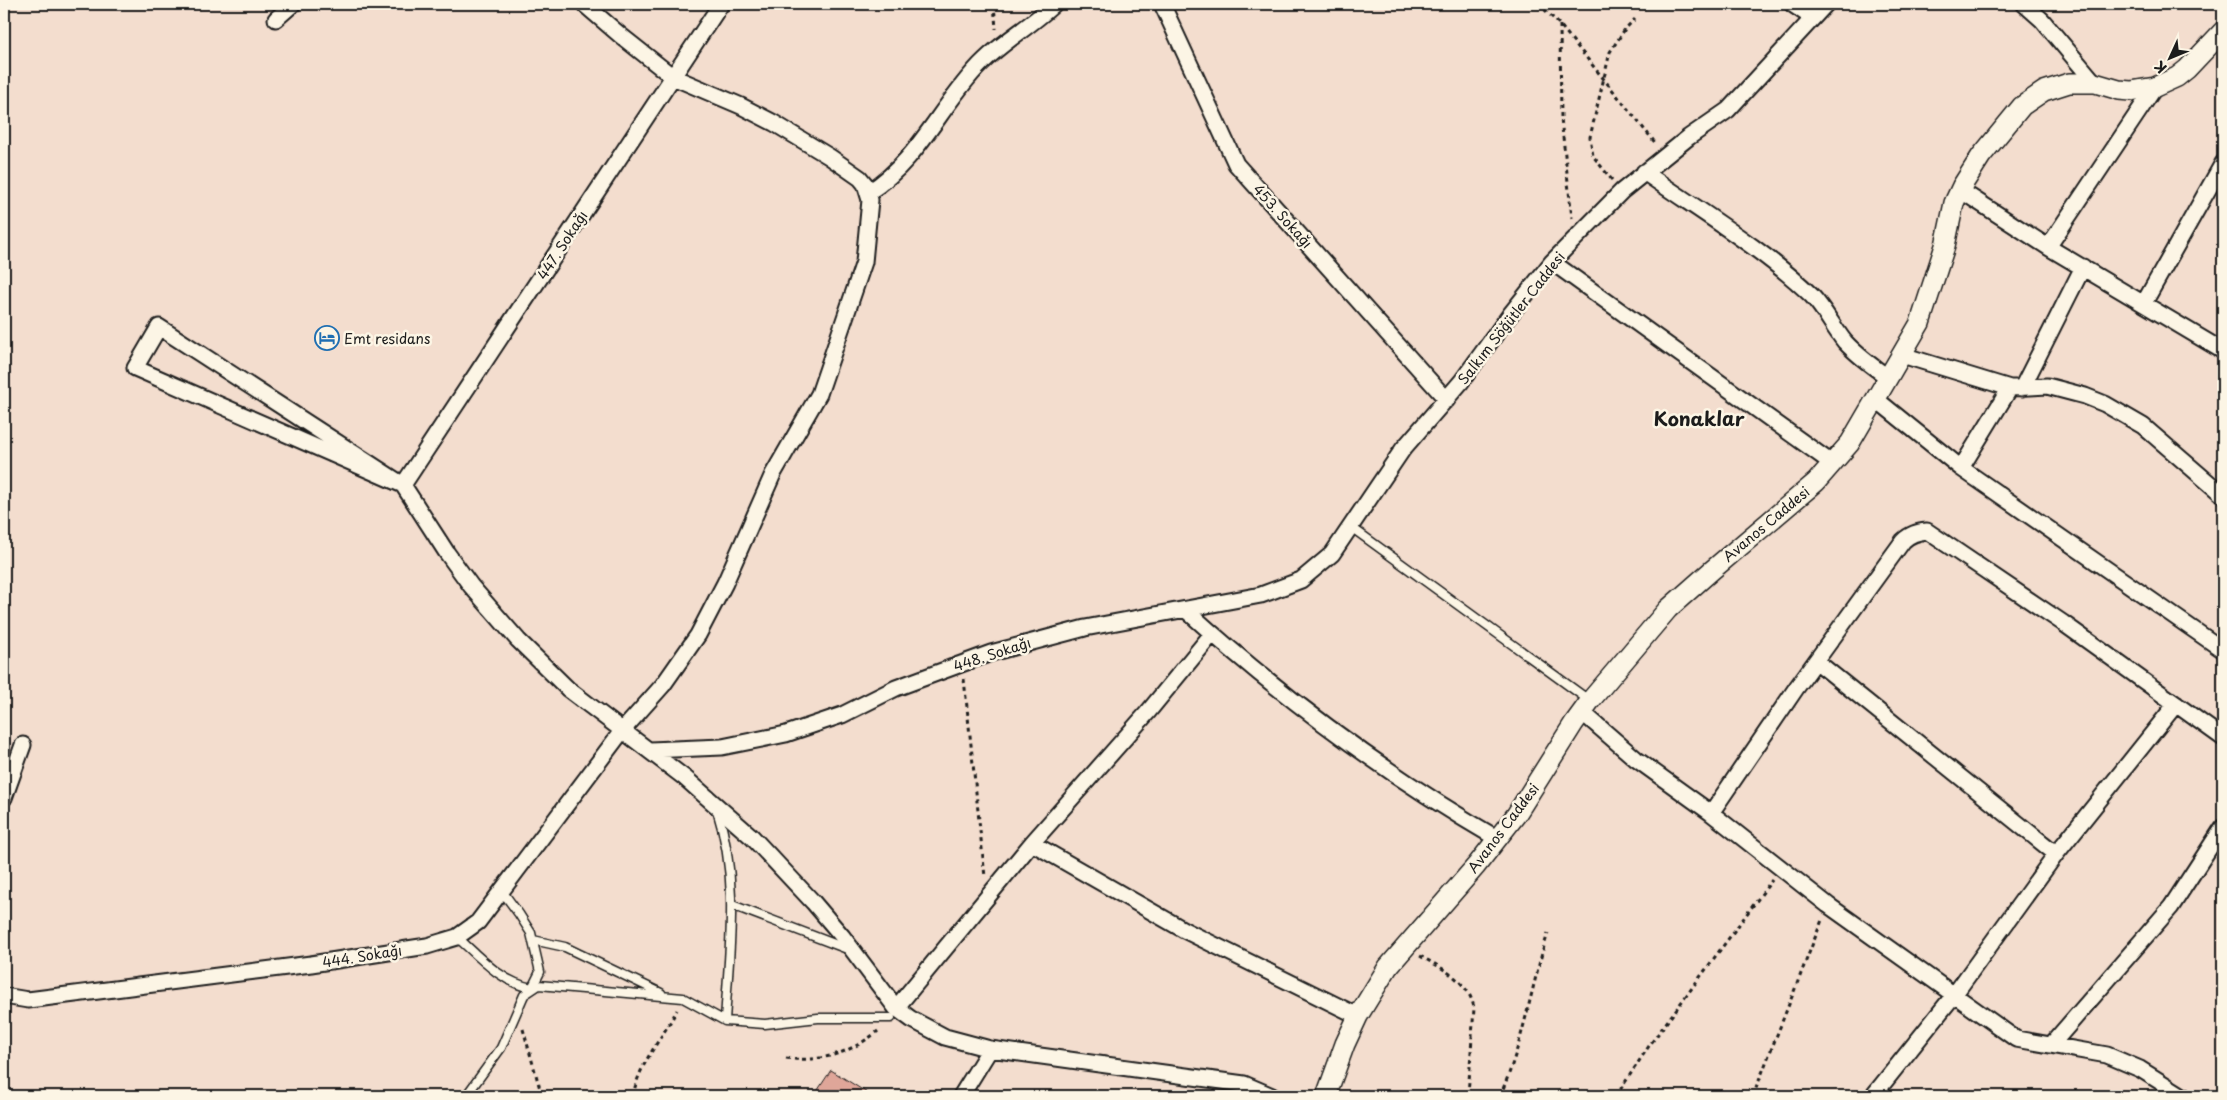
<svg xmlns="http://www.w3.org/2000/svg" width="2227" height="1100" viewBox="0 0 2227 1100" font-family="'Playpen Sans',sans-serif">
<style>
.building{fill:#dfa699;stroke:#1c1c1c}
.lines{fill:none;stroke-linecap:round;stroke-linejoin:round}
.service-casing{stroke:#1c1c1c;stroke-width:11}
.minor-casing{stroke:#1c1c1c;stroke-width:19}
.tertiary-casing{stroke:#1c1c1c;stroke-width:22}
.path{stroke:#1c1c1c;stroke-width:3;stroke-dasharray:4 4;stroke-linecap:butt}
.service{stroke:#fcf5e5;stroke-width:8}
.minor{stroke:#fcf5e5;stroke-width:15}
.tertiary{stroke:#fcf5e5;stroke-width:19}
.labels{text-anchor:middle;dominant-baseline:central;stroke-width:5;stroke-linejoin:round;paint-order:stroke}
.street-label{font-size:14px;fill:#1c1c1c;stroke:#fcf5e5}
.poi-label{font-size:14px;fill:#1c1c1c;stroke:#fcf5e5;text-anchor:start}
.district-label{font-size:19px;font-weight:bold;fill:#1c1c1c;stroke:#fcf5e5}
</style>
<rect width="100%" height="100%" fill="#f3ddce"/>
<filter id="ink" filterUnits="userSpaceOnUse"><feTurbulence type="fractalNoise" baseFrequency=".02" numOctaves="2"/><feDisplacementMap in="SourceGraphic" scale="10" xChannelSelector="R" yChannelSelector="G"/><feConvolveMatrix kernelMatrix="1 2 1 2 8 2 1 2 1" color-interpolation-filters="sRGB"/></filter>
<g filter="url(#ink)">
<path class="building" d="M831 1070 872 1096H814Z"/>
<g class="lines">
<defs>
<path id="service" d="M1351 527 1590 701
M717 810C740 882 729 948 725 1021
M732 905 850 950
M457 937C479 957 502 983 532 988L540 972 531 933 519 914 502 891
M533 940 565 947 661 993
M466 1096 501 1048 524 995 539 985 683 998 725 1021 765 1024 818 1018H891"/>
<path id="minor" d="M1162 4 1236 164 1447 400
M1792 4 1813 18
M2024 4 2042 20 2095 83
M276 19 293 4
M1644 172C1698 210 1765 250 1812 296 1825 310 1833 327 1845 342 1858 356 1873 367 1889 378
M1960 190 2048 247 2223 351
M869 192C917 161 937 112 975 70 998 44 1029 28 1054 4
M2048 247 2155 87
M1552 262 1833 464
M2144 303 2223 163
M1902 355 2010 388 2047 386 2085 396 2105 404 2143 426 2223 495
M2022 388 2083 267
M1877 400 1961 468 2223 650
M1961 468 2010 388
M403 485 135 368 159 327 403 485 447 553 471 586 518 640 568 689 685 778 752 837 813 902 842 936 896 1008 911 1019 945 1037 990 1049 1244 1084 1272 1096
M403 485 721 4
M1186 610C1283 698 1384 773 1498 839
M1816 661 2056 854
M1582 712 1636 759 1711 813 1828 905 2016 1039 2107 1055 2140 1069 2183 1096
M650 750 722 747 786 734 842 715 896 688 991 653 1085 628 1261 595 1301 580 1332 554 1403 449 1461 382 1509 316 1552 262 1622 191 1689 137 1728 110 1826 4
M4 798 23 745
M1711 813 1797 687 1903 541C1910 534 1917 532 1927 531L2063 623 2223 738
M1032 843 1184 930 1358 1016
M4 996 28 1000 311 964 427 946 457 937 478 922 622 731 663 685 698 635 725 583 773 474 819 394 864 262 870 200 865 184 860 178 830 157 774 123 741 106 673 77 620 35 584 4
M896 1008 1032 843 1148 712 1212 634
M2052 1044 2171 907 2223 827
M961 1096 990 1049
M1873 1096 1954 995 2056 854 2176 704"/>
<path id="tertiary" d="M1326 1096 1345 1044 1358 1016 1388 967 1476 866 1516 815 1574 723 1590 701 1668 609 1711 571 1816 482 1850 443 1920 323 1945 246 1954 203 1962 186 1981 156 2022 106 2044 91 2069 83H2095L2119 90 2131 91 2155 87 2177 77 2187 69 2223 31"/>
</defs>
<use href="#service" class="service-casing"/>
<use href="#minor" class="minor-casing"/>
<use href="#tertiary" class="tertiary-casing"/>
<path class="path" d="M994 4 996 29
M1539 4 1560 25 1657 145
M1560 25 1561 119 1572 218
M1612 180 1593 156 1590 137 1610 52 1625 29 1635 19
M964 679 985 877
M1420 956C1442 968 1469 981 1474 1008L1468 1096
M523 1029 542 1096
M786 1058C820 1063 851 1053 878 1031
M633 1096C639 1063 662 1039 677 1010
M1500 1096C1523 1044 1531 987 1548 933
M1616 1096 1649 1046 1772 880
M1753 1096 1822 920"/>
<use href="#service" class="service"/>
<use href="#minor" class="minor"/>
<use href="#tertiary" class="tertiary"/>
</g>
</g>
<defs>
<symbol id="hotel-ring" viewBox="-11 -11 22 22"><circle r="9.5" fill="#fcf5e5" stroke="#1f6fb2" stroke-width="1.5"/><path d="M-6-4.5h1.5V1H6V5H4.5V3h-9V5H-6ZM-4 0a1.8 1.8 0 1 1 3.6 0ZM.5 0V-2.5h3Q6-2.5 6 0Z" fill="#1f6fb2"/></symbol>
</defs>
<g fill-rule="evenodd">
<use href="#hotel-ring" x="313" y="324" width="28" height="28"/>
</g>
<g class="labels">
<g class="street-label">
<text transform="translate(1283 216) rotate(48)">453. Sokağı</text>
<text transform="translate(562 245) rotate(-57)">447. Sokağı</text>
<text transform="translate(1511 318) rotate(-52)">Salkım Söğütler Caddesi</text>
<text transform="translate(1766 524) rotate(-40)">Avanos Caddesi</text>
<text transform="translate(992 654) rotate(-18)">448. Sokağı</text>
<text transform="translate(1503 828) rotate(-53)">Avanos Caddesi</text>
<text transform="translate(362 956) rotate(-9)">444. Sokağı</text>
</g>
<g class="poi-label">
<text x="344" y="338">Emt residans</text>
</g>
<g class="district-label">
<text x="1699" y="418">Konaklar</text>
</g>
</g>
<rect width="2227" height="1100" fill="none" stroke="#fcf5e5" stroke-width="20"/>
<rect x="10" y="10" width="2207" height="1080" fill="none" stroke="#1c1c1c" stroke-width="2" filter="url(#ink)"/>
<g transform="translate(2170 58) rotate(226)" stroke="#fcf5e5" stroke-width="4" paint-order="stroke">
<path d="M0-4L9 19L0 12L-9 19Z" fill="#1c1c1c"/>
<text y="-8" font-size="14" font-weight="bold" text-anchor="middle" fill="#1c1c1c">K</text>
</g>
</svg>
